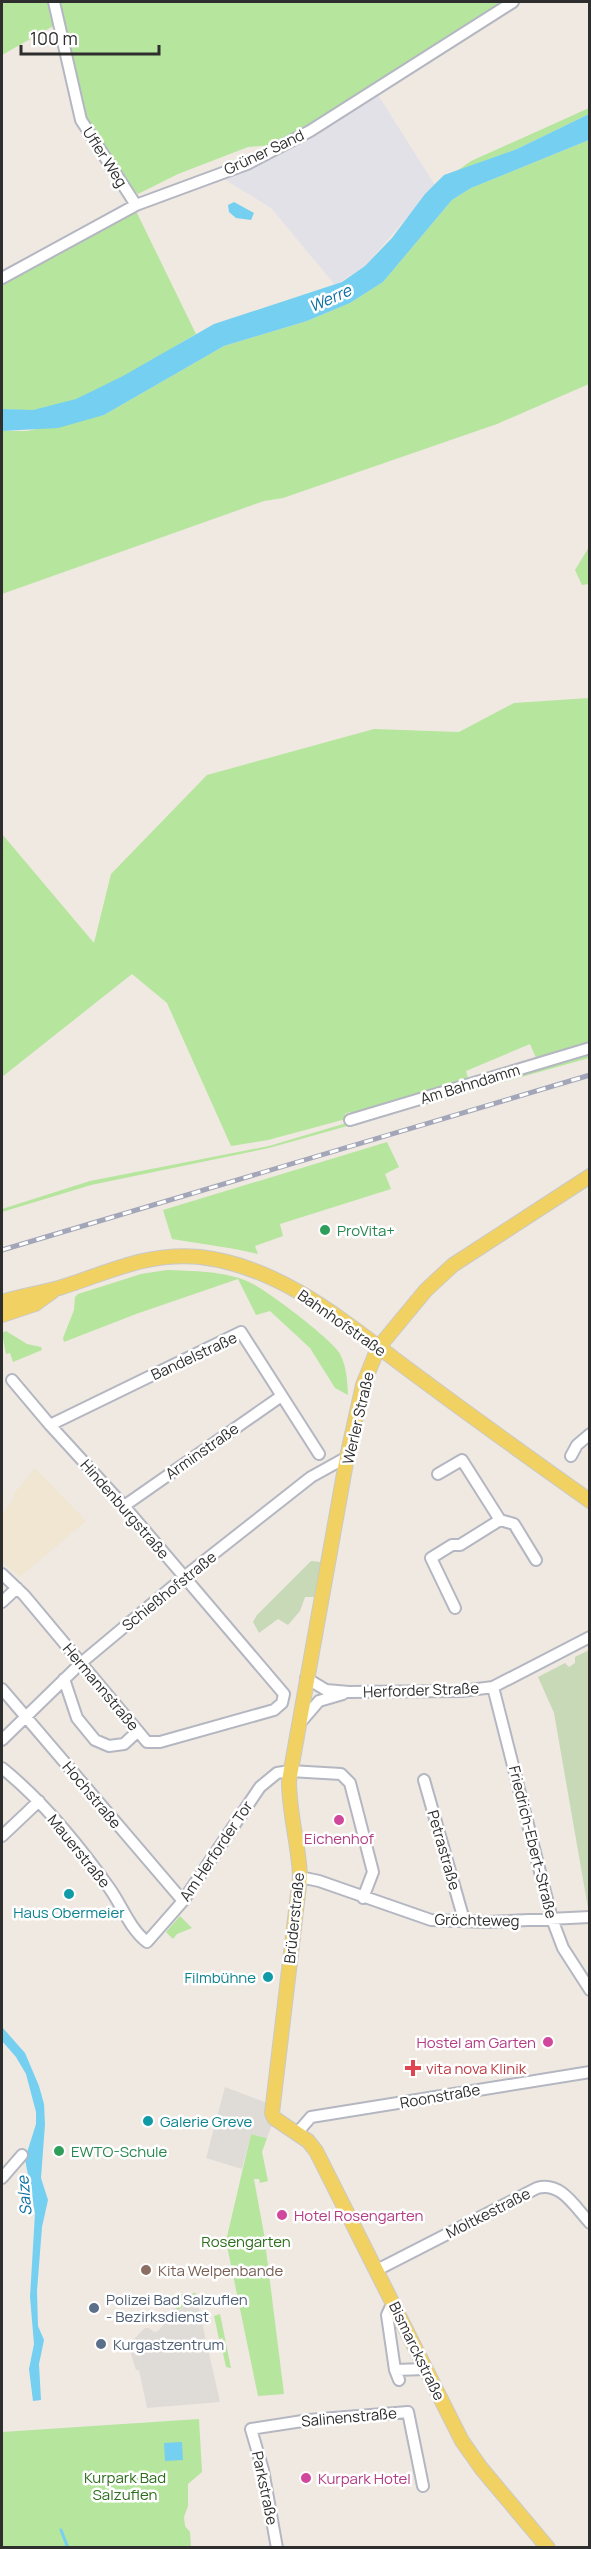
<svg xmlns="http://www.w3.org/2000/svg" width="591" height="2549" viewBox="0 0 591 2549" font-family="Manrope,sans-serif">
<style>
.industrial{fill:#e3e1e8}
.education{fill:#f0e6d1}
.green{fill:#b6e59e}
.cemetery{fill:#c8d9b8}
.plaza{fill:#dfdcd8}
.water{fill:#75cff0}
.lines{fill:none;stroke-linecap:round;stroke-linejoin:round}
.stream{stroke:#75cff0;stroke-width:3}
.minor-casing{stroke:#b4b7c1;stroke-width:14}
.major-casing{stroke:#c9c9c9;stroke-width:16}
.minor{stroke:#fff;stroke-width:10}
.major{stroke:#f2d163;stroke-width:14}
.rail-casing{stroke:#a3a6b8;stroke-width:5}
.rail{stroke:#fff;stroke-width:3;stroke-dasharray:9;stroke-linecap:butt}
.leisure-dot{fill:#2e9e5b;stroke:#fff;stroke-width:2}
.hotel-dot{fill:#d1479c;stroke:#fff;stroke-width:2}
.culture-dot{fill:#0f9aa8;stroke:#fff;stroke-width:2}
.health-dot{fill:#e0444e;stroke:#fff;stroke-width:2}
.education-dot{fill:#8d6e63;stroke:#fff;stroke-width:2}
.service-dot{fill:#5c6f8a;stroke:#fff;stroke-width:2}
.labels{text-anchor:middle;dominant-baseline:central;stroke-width:5;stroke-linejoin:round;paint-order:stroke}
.street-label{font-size:15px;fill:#2e2e2e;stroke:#fff}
.leisure-label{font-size:15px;fill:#27864d;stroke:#fff;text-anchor:start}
.hotel-label{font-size:15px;fill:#b23c85;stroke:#fff;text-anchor:start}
.culture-label{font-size:15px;fill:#0d838f;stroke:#fff}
.health-label{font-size:15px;fill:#be3a42;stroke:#fff;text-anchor:start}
.park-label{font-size:15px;fill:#2c6e1b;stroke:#fff}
.education-label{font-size:15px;fill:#785e54;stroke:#fff;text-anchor:start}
.service-label{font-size:15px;fill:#4e5e75;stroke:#fff;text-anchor:start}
.water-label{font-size:16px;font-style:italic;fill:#0d6fa3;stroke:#fff}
</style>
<rect width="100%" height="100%" fill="#efe9e1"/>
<path class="industrial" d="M378 95 435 185 365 266 335 285 271 208 219 176 311 134Z"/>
<path class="education" d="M35 1468 86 1521 20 1577 2 1562V1514L15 1497 13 1495Z"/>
<path class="green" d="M2 2H50L55 25 2 55Z
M58 2H505L326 115 273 145 248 147 178 174 138 194 132 188 86 117Z
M589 108V114L517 149 457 171 471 161Z
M589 140V384L497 424 283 498 264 501 2 594V431H27L104 415 224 346 307 321 350 303 383 282 452 200 471 188Z
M136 211 196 334C146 363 92 403 34 410 24 411 12 409 2 409V281Z
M589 547V584L582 585 575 570Z
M589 698V1044L537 1060 530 1044 466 1071 469 1082 353 1117 350 1112 345 1114 346 1119 268 1140 231 1146 167 1003 132 974 2 1077V834L94 943 111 874 207 775 374 729 459 732 514 703Z
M589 1051V1058L269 1148 91 1185 2 1212V1209L90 1181 269 1146Z
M387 1142 399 1167 385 1174 391 1189 280 1224 283 1236 255 1246 258 1254 235 1249 172 1239 163 1210Z
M167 1270C192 1271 226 1271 249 1282 265 1289 333 1340 340 1354 347 1368 347 1380 348 1395L335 1388 310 1348 270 1311 256 1315 238 1279 136 1314 64 1342 63 1338 74 1310 75 1297 78 1294 141 1274Z
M6 1331 27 1344 41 1347 42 1350 13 1362 10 1353 6 1354 2 1333Z
M180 1916 192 1928 177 1934 173 1939 166 1932Z
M251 2134 267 2138 262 2152 268 2181 260 2183 259 2179H254L264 2234 284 2394 258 2396 226 2241Z
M196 2293V2296L177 2311 172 2295Z
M220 2314 231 2368 226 2367 221 2344 223 2343V2338L219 2339 214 2316Z
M199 2419 202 2472 188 2484V2506L184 2517 185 2526 190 2532 191 2547 2 2548V2432Z"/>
<path class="cemetery" d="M311 1561 321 1562 314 1597H305L300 1611 288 1625 278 1619 259 1633 253 1622 257 1615Z
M589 1650 590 1908H588L554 1713 538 1677 565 1663 569 1667 575 1663V1657Z"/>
<path class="plaza" d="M225 2087 267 2103 266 2120 272 2125 267 2138 251 2134 242 2169 206 2158Z
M196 2296 220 2402 147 2408 139 2370H136L128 2345 145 2328H149L154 2332 158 2331 166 2322 172 2320V2309L176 2308 178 2311Z"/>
<path class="water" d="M589 114V140L471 188 452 200 383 282 350 303 307 321 224 346 104 415 58 428 2 431V409L33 410 76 399 123 376 214 324 342 282 365 266 392 238 425 194 444 175 517 149Z
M234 202 254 213 251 220 236 218 229 212 228 205Z
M2 2027 25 2053 39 2086 44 2104 45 2124 41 2178 48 2200 42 2227 37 2291 38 2326 44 2340 39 2364 41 2400 33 2401 29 2369 34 2344 30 2297 35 2213 25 2159 36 2124V2112L26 2074 16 2057 2 2041Z
M182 2442 183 2460 165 2461 164 2443Z"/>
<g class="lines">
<path class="stream" d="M61 2530 68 2548"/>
<defs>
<path id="minor" d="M54 2 81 120 136 205
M2 278 136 205 247 164 310 131 513 2
M350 1120 590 1048
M50 1425 241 1332 319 1454
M571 1456 577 1445 590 1434
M438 1474 462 1460 500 1520
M124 1506 280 1397
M500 1520 514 1524 536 1560
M2 1574 24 1595 147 1742H160L274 1710 282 1703 284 1694 124 1506 50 1425 12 1380
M2 1602 17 1588
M455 1608 431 1558 452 1545H460L500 1520
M306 1678 326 1690 349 1692 462 1691 493 1687 590 1637
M64 1679 77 1718 95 1740 109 1746 124 1744 138 1731
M493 1687 552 1919 563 1948 590 1990
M2 1689 183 1901
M300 1723 319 1701 343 1694
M2 1740 81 1663 184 1577 311 1477 347 1457
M2 1768C43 1801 79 1845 110 1889 122 1906 130 1929 147 1942L183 1901 260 1787 277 1773 290 1771 341 1774 350 1783 373 1872 363 1898
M424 1780 464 1920
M2 1836 39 1801
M300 1877 319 1881 431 1920 487 1922 590 1917
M297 2133 311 2117 590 2072
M2 2178 22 2155
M377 2270 537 2188C561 2181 575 2207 590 2223
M393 2302 387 2315 395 2370 399 2380
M395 2370 426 2369
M277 2548 263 2470 251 2429 309 2420 408 2412 423 2486"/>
<path id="major" d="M2 1302C21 1296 40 1293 59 1288 108 1273 145 1252 200 1257 287 1267 356 1332 424 1381 479 1422 534 1461 590 1501
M2 1315 35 1304 53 1291
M548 2548 481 2468 462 2441 316 2151 308 2141 274 2118 272 2113 300 1877C299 1845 289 1814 289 1781L347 1457 363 1385 378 1348 426 1290 453 1265 590 1176"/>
</defs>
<use href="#minor" class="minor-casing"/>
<use href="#major" class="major-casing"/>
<use href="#minor" class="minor"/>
<use href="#major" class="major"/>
<defs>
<path id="rail" d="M2 1250 590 1075"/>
</defs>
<use href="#rail" class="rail-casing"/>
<use href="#rail" class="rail"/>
</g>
<g class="leisure-dot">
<circle cx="325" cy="1230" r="6"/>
<circle cx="59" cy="2151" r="6"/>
</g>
<g class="hotel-dot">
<circle cx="339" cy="1820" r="6"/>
<circle cx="548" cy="2042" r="6"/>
<circle cx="282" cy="2215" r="6"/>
<circle cx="306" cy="2478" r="6"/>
</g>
<g class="culture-dot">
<circle cx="69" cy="1894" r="6"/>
<circle cx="268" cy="1977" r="6"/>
<circle cx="148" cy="2121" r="6"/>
</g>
<path class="health-dot" d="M410 2059h6v6h6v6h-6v6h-6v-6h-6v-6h6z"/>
<circle class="education-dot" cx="146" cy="2270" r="6"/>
<g class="service-dot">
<circle cx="94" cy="2308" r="6"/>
<circle cx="101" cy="2344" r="6"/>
</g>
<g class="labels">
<g class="street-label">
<text transform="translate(264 152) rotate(-25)">Grüner Sand</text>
<text transform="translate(105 157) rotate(57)">Ufler Weg</text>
<text transform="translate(470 1084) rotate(-17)">Am Bahndamm</text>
<text transform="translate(342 1323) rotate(35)">Bahnhofstraße</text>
<text transform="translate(194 1356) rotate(-25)">Bandelstraße</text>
<text transform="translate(358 1418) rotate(-77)">Werler Straße</text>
<text transform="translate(202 1451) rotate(-35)">Arminstraße</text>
<text transform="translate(125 1509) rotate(49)">Hindenburgstraße</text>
<text transform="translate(169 1591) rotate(-39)">Schießhofstraße</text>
<text transform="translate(101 1687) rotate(50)">Hermannstraße</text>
<text transform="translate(421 1690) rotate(-2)">Herforder Straße</text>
<text transform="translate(92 1795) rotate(50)">Hochstraße</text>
<text transform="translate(533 1842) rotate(76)">Friedrich-Ebert-Straße</text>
<text transform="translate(444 1850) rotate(74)">Petrastraße</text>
<text transform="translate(79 1851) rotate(51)">Mauerstraße</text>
<text transform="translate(216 1851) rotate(-56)">Am Herforder Tor</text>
<text transform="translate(294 1918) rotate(-84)">Brüderstraße</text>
<text transform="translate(477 1920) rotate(1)">Gröchteweg</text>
<text transform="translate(440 2096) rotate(-10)">Roonstraße</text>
<text transform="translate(488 2213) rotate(-27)">Moltkestraße</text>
<text transform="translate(417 2351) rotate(64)">Bismarckstraße</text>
<text transform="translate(349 2417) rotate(-5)">Salinenstraße</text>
<text transform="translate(265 2488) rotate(78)">Parkstraße</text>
</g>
<g class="leisure-label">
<text x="337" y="1230">ProVita+</text>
<text x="71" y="2151">EWTO-Schule</text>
</g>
<g class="hotel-label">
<text x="339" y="1838" text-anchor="middle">Eichenhof</text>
<text x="536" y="2042" text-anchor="end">Hostel am Garten</text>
<text x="294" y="2215">Hotel Rosengarten</text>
<text x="318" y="2478">Kurpark Hotel</text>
</g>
<g class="culture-label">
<text x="69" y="1912">Haus Obermeier</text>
<text x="256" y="1977" text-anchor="end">Filmbühne</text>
<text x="160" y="2121" text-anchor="start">Galerie Greve</text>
</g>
<g class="health-label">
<text x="426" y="2068">vita nova Klinik</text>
</g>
<g class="park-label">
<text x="246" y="2241">Rosengarten</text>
<text x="125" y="2477">Kurpark Bad<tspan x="125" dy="17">Salzuflen</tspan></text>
</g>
<g class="education-label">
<text x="158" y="2270">Kita Welpenbande</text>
</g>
<g class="service-label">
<text x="106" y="2299">Polizei Bad Salzuflen<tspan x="106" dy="17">- Bezirksdienst</tspan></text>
<text x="113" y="2344">Kurgastzentrum</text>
</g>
<g class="water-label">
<text transform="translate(330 298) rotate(-24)">Werre</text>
<text transform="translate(24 2196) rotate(-95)">Salze</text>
</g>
</g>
<rect width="591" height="2549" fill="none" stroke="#2e2e2e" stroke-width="6"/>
<path d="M21 45v9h138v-9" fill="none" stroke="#2e2e2e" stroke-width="3"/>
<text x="30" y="45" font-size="18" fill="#2e2e2e" stroke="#ffffff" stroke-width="4.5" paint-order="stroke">100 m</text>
</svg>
